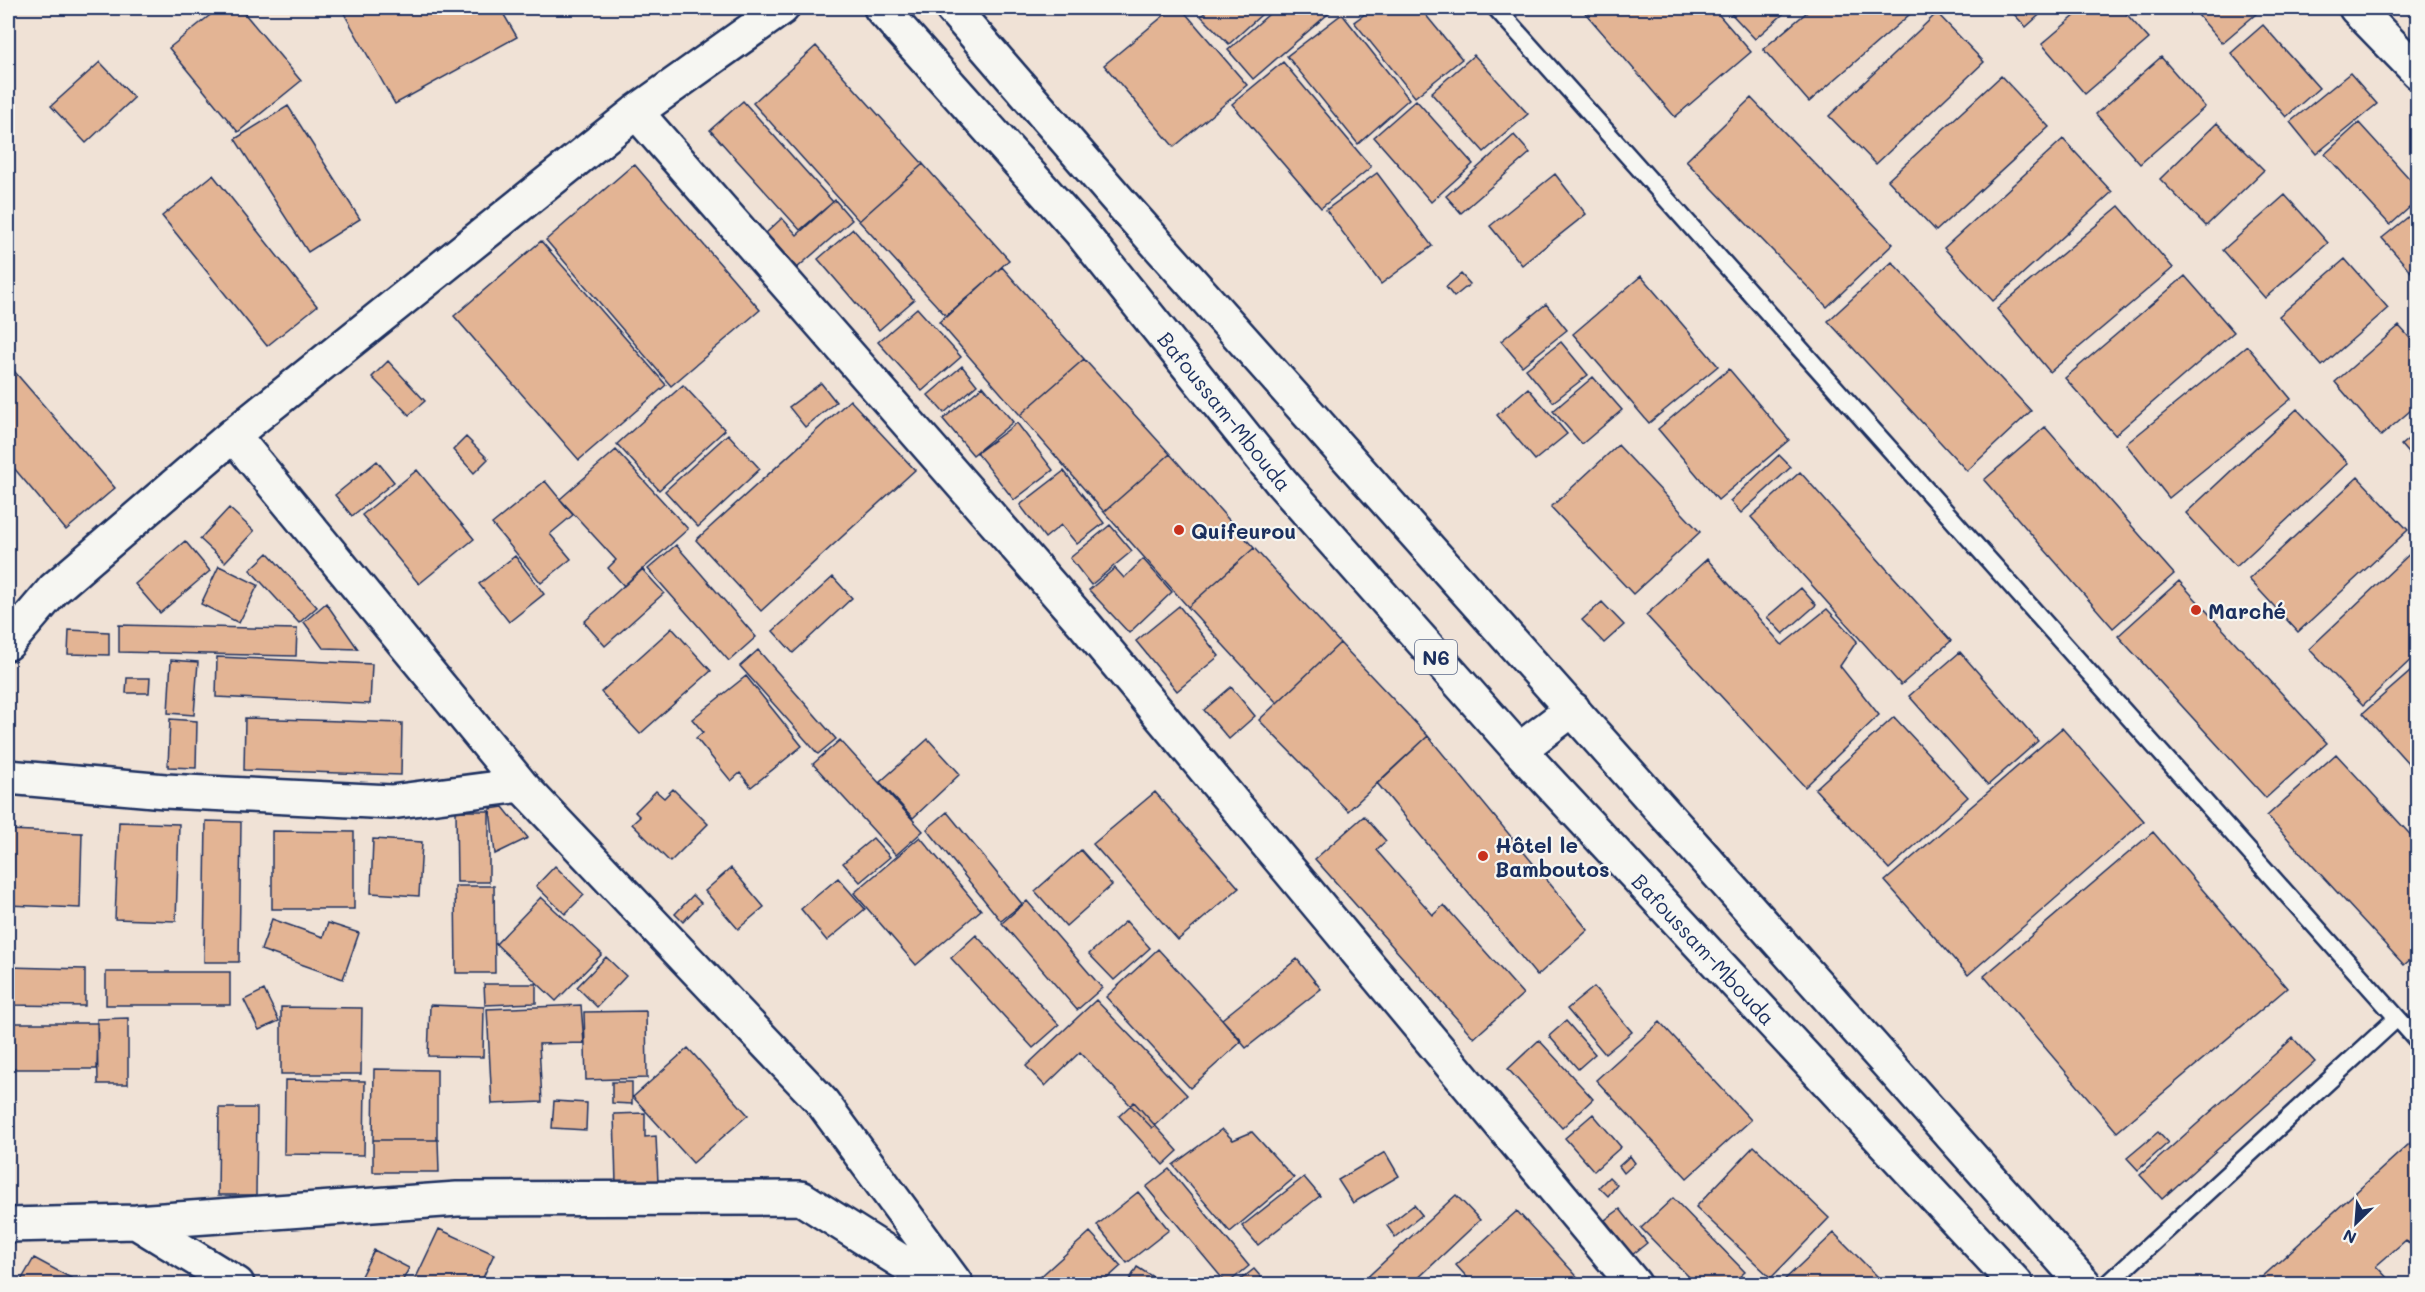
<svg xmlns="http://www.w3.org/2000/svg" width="2425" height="1292" viewBox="0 0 2425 1292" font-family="Mali,sans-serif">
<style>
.building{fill:#e3b494;stroke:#1b2f5e;stroke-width:1.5}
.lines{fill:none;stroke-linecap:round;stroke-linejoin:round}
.service-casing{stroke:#1b2f5e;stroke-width:21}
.minor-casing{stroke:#1b2f5e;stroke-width:38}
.tertiary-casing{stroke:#1b2f5e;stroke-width:38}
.trunk-casing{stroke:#1b2f5e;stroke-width:38}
.service{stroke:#f6f6f2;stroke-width:16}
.minor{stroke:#f6f6f2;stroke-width:33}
.tertiary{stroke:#f6f6f2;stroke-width:33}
.trunk{stroke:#f6f6f2;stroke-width:33}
.poi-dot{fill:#c8321e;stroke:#f6f6f2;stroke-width:2}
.labels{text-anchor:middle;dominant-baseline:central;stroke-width:4.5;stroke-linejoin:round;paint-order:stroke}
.shield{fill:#f6f6f2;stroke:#5d6b8a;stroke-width:1.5}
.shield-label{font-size:20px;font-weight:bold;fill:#1b2f5e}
.street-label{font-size:21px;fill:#1b2f5e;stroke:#f6f6f2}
.poi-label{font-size:21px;font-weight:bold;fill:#1b2f5e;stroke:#f6f6f2;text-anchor:start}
</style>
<rect width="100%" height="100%" fill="#f0e2d6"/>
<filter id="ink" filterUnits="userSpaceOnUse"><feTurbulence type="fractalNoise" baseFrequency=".0167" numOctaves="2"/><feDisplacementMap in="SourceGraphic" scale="12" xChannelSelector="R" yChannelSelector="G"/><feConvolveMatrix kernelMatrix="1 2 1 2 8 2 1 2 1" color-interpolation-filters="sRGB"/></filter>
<g filter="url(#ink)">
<path class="building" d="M219 8H240L301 81 238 132 169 48Z
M341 8H500L517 37 395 104Z
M1173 8H1181L1247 85 1174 147 1104 65Z
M1210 8H1256L1262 14 1229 44 1201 16Z
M1276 8H1335L1253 79 1228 50Z
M1373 8H1420L1462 59 1415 97 1354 22Z
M1581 8H1713L1751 52 1675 117Z
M1726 8H1790L1755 39Z
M1812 8H1917L1809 102 1763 49Z
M2008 8H2047L2026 27Z
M2084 8H2121L2149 39 2085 94 2042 44Z
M2192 8H2251L2256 14 2222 43Z
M1937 13 1984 62 1876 164 1829 116Z
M1342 14 1409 99 1358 144 1287 56Z
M2263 25 2319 88 2286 117 2231 53Z
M816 46 923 164 859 221 753 103Z
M1474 55 1528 114 1484 152 1431 93Z
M2161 57 2205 107 2140 164 2096 114Z
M100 62 134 98 86 143 51 106Z
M1283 62 1371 167 1321 208 1232 104Z
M2350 73 2377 104 2316 154 2290 122Z
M2001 76 2049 127 1936 231 1888 180Z
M1751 98 1893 244 1827 307 1686 161Z
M1416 100 1473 164 1431 202 1374 137Z
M743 101 833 202 800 230 710 130Z
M288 106 360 219 308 252 235 139Z
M2217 123 2264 170 2206 226 2160 179Z
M2359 123 2418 188V200L2390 225 2325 154Z
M1514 135 1530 153 1461 213 1446 196Z
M2063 139 2112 192 1993 301 1944 248Z
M634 164 760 310 671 386 546 240Z
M923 164 1009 260 947 317 859 221Z
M1377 173 1432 246 1381 284 1326 210Z
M1555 174 1586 214 1522 265 1490 226Z
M213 175 317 306 267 346 162 216Z
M2285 195 2328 243 2265 298 2223 250Z
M835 200 852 220 797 268 766 233 782 218 797 235Z
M2119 206 2173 268 2050 372 1997 309Z
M2418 209V280L2382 238Z
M853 229 914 300 879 330 818 259Z
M541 241 666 385 579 460 454 316Z
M2345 259 2388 308 2322 366 2279 316Z
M1892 262 2031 411 1967 471 1828 321Z
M1002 267 1084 359 1020 415 939 322Z
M1461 274 1470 284 1454 297 1446 287Z
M1641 276 1718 366 1649 423 1573 334Z
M2185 276 2234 332 2115 435 2065 378Z
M1546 304 1567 330 1522 366 1501 341Z
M917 308 961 357 922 391 878 342Z
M2399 326 2418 347V404L2381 436 2335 382Z
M1561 342 1588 375 1553 402 1526 369Z
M2247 346 2291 399 2169 498 2126 444Z
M1084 359 1170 454 1104 512 1020 415Z
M388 361 425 401 409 415 372 377Z
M8 364 115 488 66 530 8 461Z
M962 366 977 385 944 413 928 395Z
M1729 369 1789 440 1718 500 1658 429Z
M1593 377 1622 410 1582 444 1553 411Z
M821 383 836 402 805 427 789 407Z
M683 385 725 430 659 490 617 444Z
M983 386 1013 422 973 455 943 419Z
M1528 388 1567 434 1535 460 1497 415Z
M850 400 915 470 761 611 696 540Z
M2297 409 2348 463 2236 567 2186 513Z
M1017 423 1053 470 1014 500 977 453Z
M2045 427 2174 574 2113 628 1984 480Z
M2418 431V465L2401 445Z
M728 434 760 469 698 527 665 491Z
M466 437 488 459 474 473 453 450Z
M1618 445 1700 532 1633 594 1551 507Z
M616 450 688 529 624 586 608 568 616 560 560 499Z
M1170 454 1254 548 1188 607 1104 512Z
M1779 455 1791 467 1741 513 1730 501Z
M377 461 394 482 352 516 335 495Z
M417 470 474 539 419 584 362 515Z
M1064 471 1104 523 1077 544 1061 525 1045 538 1020 505Z
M1800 472 1951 641 1901 685 1751 517Z
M2358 477 2408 530 2298 632 2249 579Z
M545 481 573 515 550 534 571 559 541 583 492 524Z
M229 508 254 531 225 562 200 539Z
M1110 525 1132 551 1091 585 1070 558Z
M185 541 210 571 160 613 135 584Z
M676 545 756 637 729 661 648 569Z
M2418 546V653L2363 705 2309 649Z
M1254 548 1340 643 1277 703 1188 607Z
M268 553 317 607 299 623 250 570Z
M515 556 544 594 509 622 479 584Z
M1143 559 1172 592 1129 633 1089 590 1115 568 1124 578Z
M1707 559 1782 645 1827 609 1857 641 1840 666 1879 715 1805 787 1646 615Z
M219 566 258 585 239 623 201 604Z
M642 569 664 593 605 646 584 622Z
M833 577 852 598 793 653 773 631Z
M2179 581 2327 743 2266 798 2118 636Z
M1801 588 1816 605 1783 634 1767 617Z
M1602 602 1624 625 1604 643 1582 620Z
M326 603 358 649 323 648 304 622Z
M1179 606 1219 656 1177 691 1136 641Z
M119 625 297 629 296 656 119 652Z
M672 628 711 671 640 734 601 692Z
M69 630 109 632V655L68 654Z
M1340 643 1428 736 1348 811 1259 720Z
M758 650 836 739 818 754 740 666Z
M1960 652 2038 741 1988 785 1909 696Z
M217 657 372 664 370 704 216 697Z
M171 660 198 662 194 715 168 713Z
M2418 665V774L2363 713Z
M746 676 802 746 751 787 740 773 731 781 696 738 703 732 692 719Z
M127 678H150L149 693H126Z
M1231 687 1255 716 1229 739 1204 710Z
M1894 717 1968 797 1889 869 1815 789Z
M245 718 402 723 401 775 244 770Z
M170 719 197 721 196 768 168 767Z
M2062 728 2144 821 1968 975 1885 881Z
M1428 736 1588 930 1537 976 1377 783Z
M928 739 960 774 913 818 880 782Z
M840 740 923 831 896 855 813 764Z
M2336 754 2418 843V953L2404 965 2267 816Z
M673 789 708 824 670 862 632 824 640 817 635 812 656 791 664 798Z
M1155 792 1239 888 1178 940 1093 844Z
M503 807 528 838 495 854 490 809Z
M456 811H489V882H457Z
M947 812 1022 904 1001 921 927 829Z
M1364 816 1386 841 1376 850 1433 915 1444 905 1523 994 1474 1038 1315 859Z
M206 821 241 822 239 962H204Z
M119 822 179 824 176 921 115 919Z
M8 830 82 833 80 908 8 905Z
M272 831 354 832V909H272Z
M2153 832 2287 988 2117 1132 1984 976Z
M920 837 981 910 916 965 854 893Z
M873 838 890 857 860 882 843 863Z
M373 839 422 842 419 896 371 893Z
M1081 850 1112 885 1066 926 1035 891Z
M555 866 584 895 565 914 536 886Z
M731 868 764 907 738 929 705 891Z
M838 878 865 909 827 941 801 909Z
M455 886H494L495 973H456Z
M693 895 701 903 683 922 675 914Z
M541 897 602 954 556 1001 496 944Z
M1027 901 1102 988 1077 1010 1002 923Z
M272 919 323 937 328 923 359 933 343 979 261 950Z
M1126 921 1150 948 1114 980 1089 954Z
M976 935 1059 1025 1033 1048 951 958Z
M1158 949 1242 1041 1190 1088 1106 997Z
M606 957 626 976 597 1007 577 987Z
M1297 959 1321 989 1246 1048 1222 1019Z
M8 967 85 969V1006L8 1005Z
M106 972H230V1005H106Z
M484 984H536V1003L485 1005Z
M1594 987 1632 1032 1605 1054 1567 1009Z
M264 990 279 1021 259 1030 244 1000Z
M1096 1000 1187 1095 1152 1128 1080 1052 1045 1086 1026 1066Z
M430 1005 484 1007 483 1057 428 1056Z
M581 1005 584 1043 539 1044 542 1102 492 1104 487 1009Z
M281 1007 362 1008 361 1074H281Z
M646 1011 647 1078 586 1080 584 1012Z
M128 1018V1084H98L97 1019Z
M1566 1021 1595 1054 1578 1069 1549 1036Z
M1660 1022 1751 1120 1687 1178 1596 1080Z
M8 1023H98L97 1069H8Z
M2293 1038 2315 1062 2162 1199 2140 1175Z
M1539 1040 1593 1099 1562 1128 1508 1069Z
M688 1048 748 1115 693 1163 633 1097Z
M374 1069 437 1070V1140H373Z
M285 1080 365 1081 364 1155 284 1154Z
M612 1082H632V1104L612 1103Z
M554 1101 587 1103 586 1130 552 1128Z
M1134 1102 1178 1151 1163 1165 1119 1116Z
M219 1108H257L256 1195H218Z
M645 1113V1137L656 1136 658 1183 616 1184 614 1114Z
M1593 1114 1621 1147 1594 1171 1565 1138Z
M1222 1129 1233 1140 1252 1132 1294 1178 1230 1232 1173 1165Z
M2158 1132 2168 1143 2138 1170 2127 1158Z
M2418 1136V1253L2406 1240 2376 1266 2393 1284H2265L2260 1279Z
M373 1140H438L439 1172H373Z
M1754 1146 1829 1218 1771 1278 1696 1207Z
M1385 1152 1399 1176 1353 1203 1338 1180Z
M1630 1156 1635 1163 1624 1173 1619 1166Z
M1169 1169 1249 1266 1227 1284 1146 1187Z
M1304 1177 1320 1196 1258 1245 1242 1226Z
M1609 1177 1617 1185 1608 1196 1599 1187Z
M1138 1192 1169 1230 1127 1263 1097 1225Z
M1456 1195 1480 1220 1412 1284H1360Z
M1673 1198 1745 1272 1731 1284H1696L1641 1228Z
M1414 1205 1422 1215 1395 1237 1387 1226Z
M1620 1209 1647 1243 1632 1255 1605 1220Z
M1517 1211 1584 1284H1473L1456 1265Z
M439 1229 494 1254 480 1284H413Z
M1090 1232 1121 1266 1101 1284H1043L1038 1279Z
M1834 1233 1885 1284H1780Z
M374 1250 409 1268 401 1284H357Z
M34 1258 82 1284H19Z
M1137 1267 1164 1284H1127Z
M1254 1269 1267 1284H1235Z"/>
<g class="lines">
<defs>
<path id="service" d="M1496 8 2418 1041
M2108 1284 2397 1018"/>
<path id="minor" d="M636 112 1085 625 1634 1284
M233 435 521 785 822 1102 956 1284
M8 643 54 589 233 435 636 112 782 8
M8 777 165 791 391 802 521 785
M136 1222 237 1284
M8 1225 136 1222 457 1199 801 1198 937 1284"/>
<path id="tertiary" d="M2356 8 2418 72"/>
<path id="trunk" d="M881 8 1080 231 1282 483 1519 750 2016 1284
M952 8 1119 201 2084 1284
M1519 750 1573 709"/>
</defs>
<use href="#service" class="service-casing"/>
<use href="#minor" class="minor-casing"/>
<use href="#tertiary" class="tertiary-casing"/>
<use href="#trunk" class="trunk-casing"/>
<use href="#service" class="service"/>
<use href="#minor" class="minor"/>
<use href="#tertiary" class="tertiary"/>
<use href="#trunk" class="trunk"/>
</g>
</g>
<g class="poi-dot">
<circle cx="1179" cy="530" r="6"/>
<circle cx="2196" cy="610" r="6"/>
<circle cx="1483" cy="856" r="6"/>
</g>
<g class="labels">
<rect class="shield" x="1415" y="640" width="42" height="34" rx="4.5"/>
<g class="shield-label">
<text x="1436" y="657">N6</text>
</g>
<g class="street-label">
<text transform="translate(1225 411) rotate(51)">Bafoussam-Mbouda</text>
<text transform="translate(1704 949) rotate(47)">Bafoussam-Mbouda</text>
</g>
<g class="poi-label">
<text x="1191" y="530">Quifeurou</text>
<text x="2208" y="610">Marché</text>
<text x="1495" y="844">Hôtel le<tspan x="1495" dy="24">Bamboutos</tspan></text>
</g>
</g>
<rect width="2425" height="1292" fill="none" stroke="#f6f6f2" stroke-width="30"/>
<rect x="15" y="15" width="2395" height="1262" fill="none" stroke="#1b2f5e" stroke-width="2" filter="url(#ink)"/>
<g transform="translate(2356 1223) rotate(205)" stroke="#f6f6f2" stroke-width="4.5" paint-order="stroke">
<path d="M0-4.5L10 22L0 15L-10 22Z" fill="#1b2f5e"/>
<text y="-9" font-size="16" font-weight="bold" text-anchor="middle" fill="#1b2f5e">N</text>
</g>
</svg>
